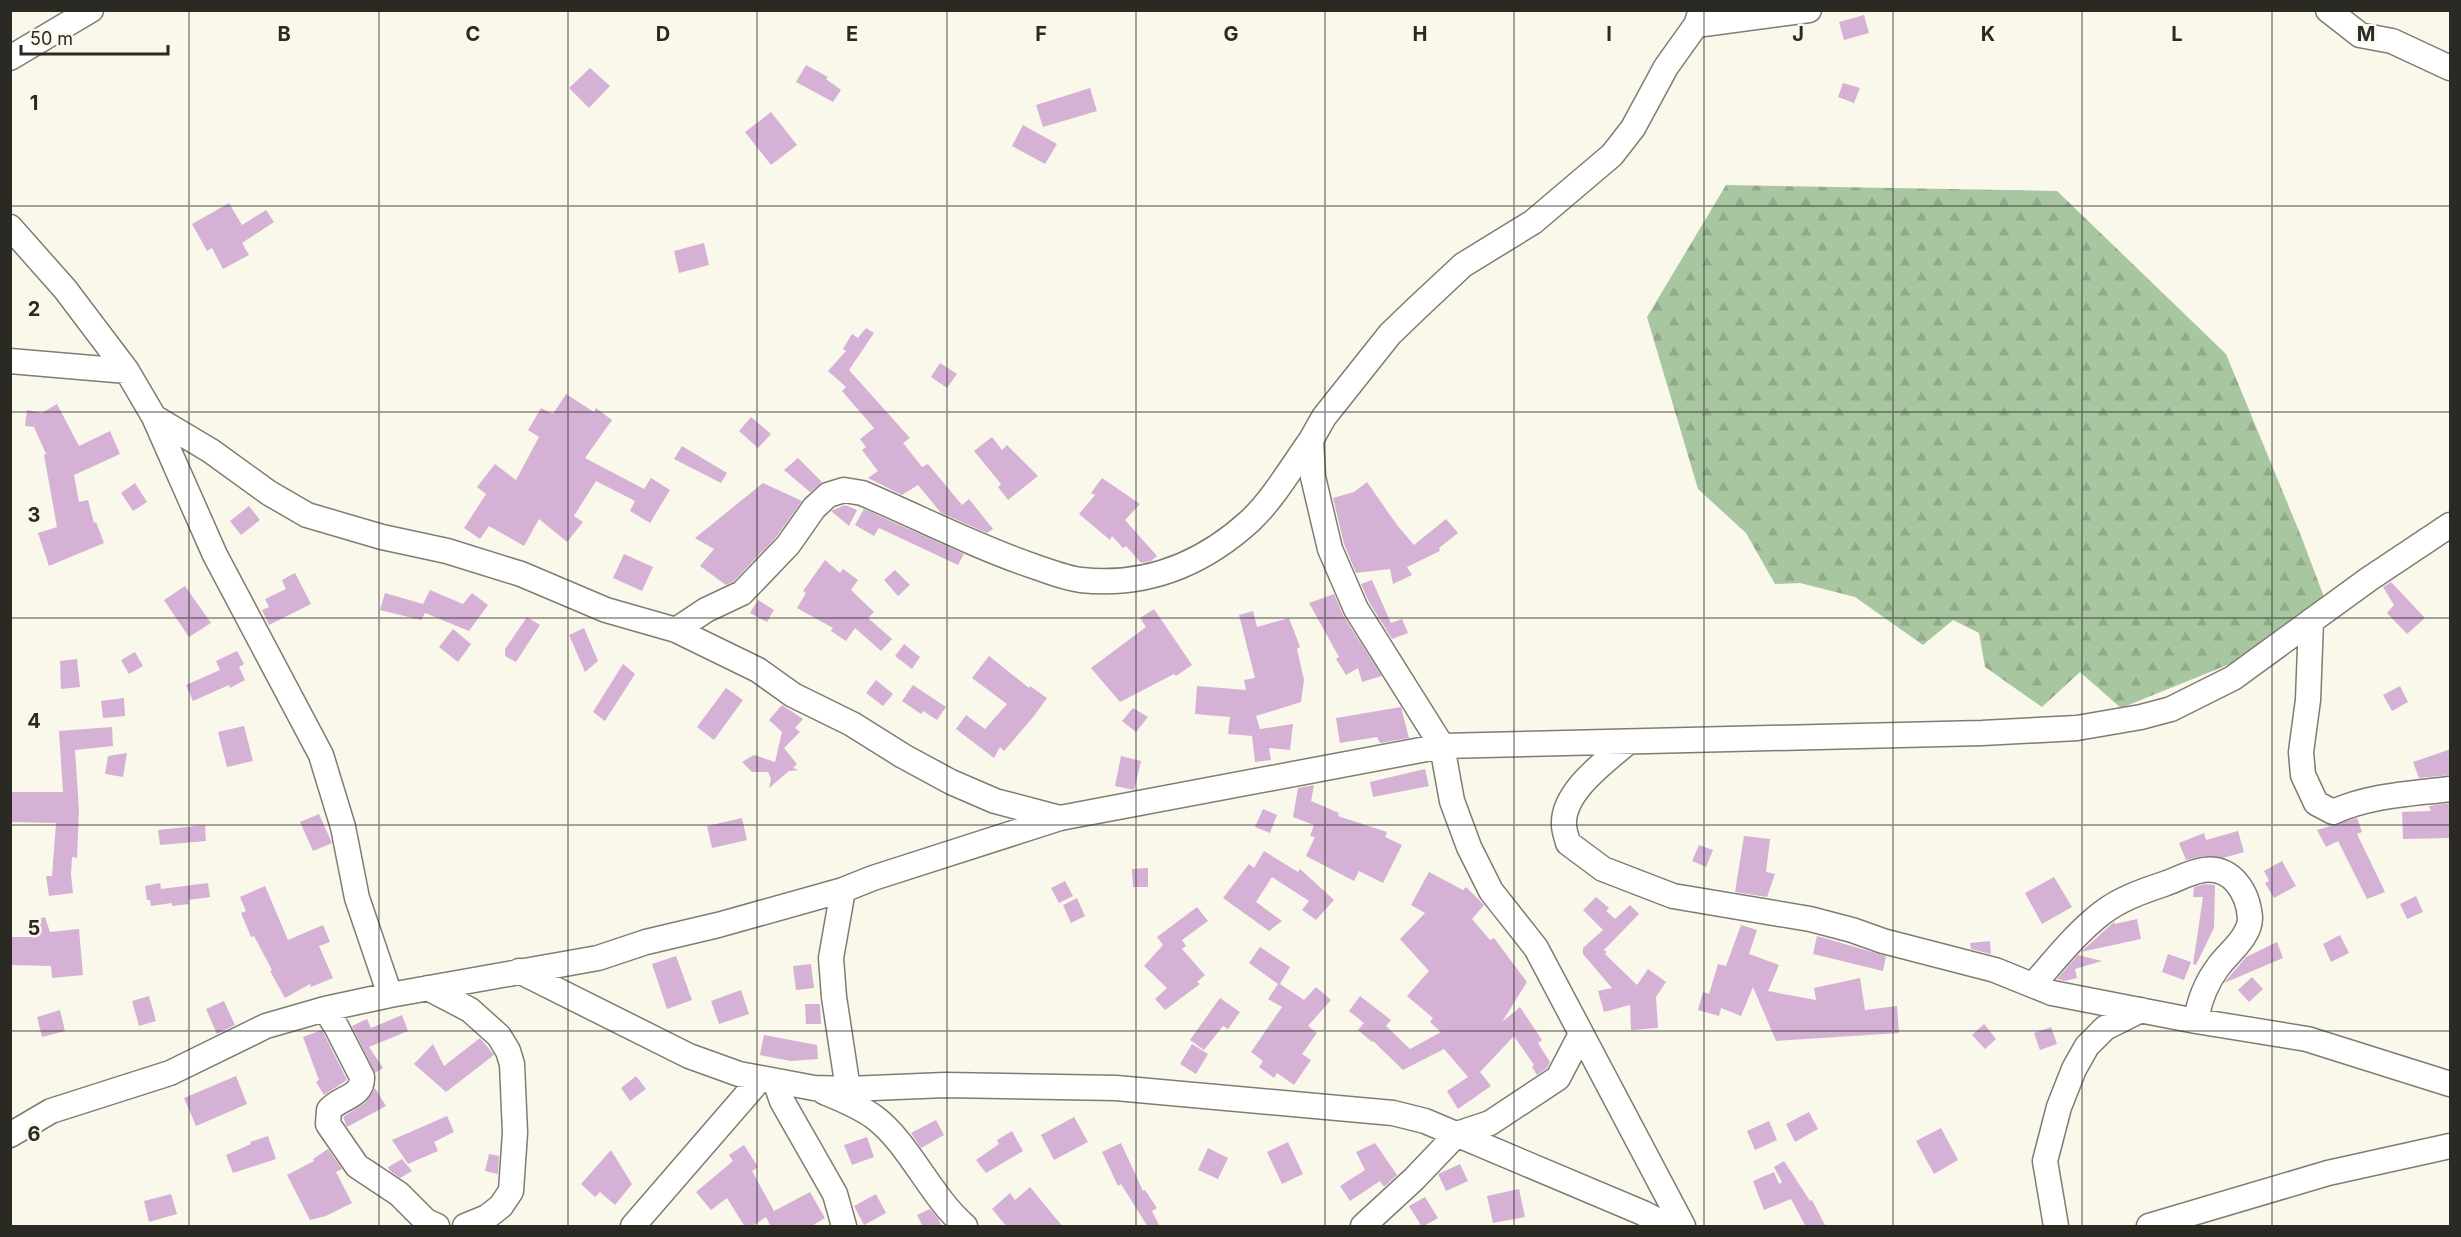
<svg xmlns="http://www.w3.org/2000/svg" width="2461" height="1237" viewBox="0 0 2461 1237" font-family="Inter,sans-serif">
<style>
.forest{fill:url(#forest-firs)}
.building{fill:#d5b2d5}
.lines{fill:none;stroke-linecap:round;stroke-linejoin:round}
.minor-casing{stroke:#7f7c72;stroke-width:27}
.minor{stroke:#fff;stroke-width:24}
.grid{fill:none;stroke:#2a2924;stroke-width:1.5;stroke-opacity:0.55}
.grid-label{font-size:20px;text-anchor:middle;font-weight:bold;fill:#2a2924;stroke:#faf7eb;stroke-width:5;stroke-linejoin:round;paint-order:stroke}
</style>
<defs>
<pattern id="forest-firs" width="22" height="20" patternUnits="userSpaceOnUse" patternTransform="scale(1.5)"><rect width="22" height="20" fill="#a8c6a0"/><path d="M5 1l3.5 6h-7zM16 11l3.5 6h-7z" fill="#91aa8a"/></pattern>
</defs>
<rect width="100%" height="100%" fill="#faf7eb"/>
<path class="forest" d="M1726 185 2057 191 2226 354 2301 536 2324 597 2247 657 2121 708 2080 672 2042 707 1985 667 1979 633 1953 620 1923 645 1855 597 1800 583 1775 584 1746 533 1698 489 1647 317Z"/>
<path class="building" d="M1864 15 1869 33 1844 40 1839 22Z
M806 65 828 77 826 79 841 90 833 102 796 82Z
M590 68 610 86 589 108 569 88Z
M1843 83 1860 88 1854 103 1838 97Z
M1090 88 1097 111 1043 127 1036 105Z
M771 112 797 145 771 165 745 132Z
M1023 125 1057 144 1045 164 1012 146Z
M229 203 242 225 266 210 274 222 242 243 249 255 223 269 212 248 207 251 192 224Z
M704 243 709 265 679 273 674 251Z
M866 328 874 333 849 370 910 438 903 443 922 467 928 464 962 505 969 499 993 529 987 533 941 513 918 485 902 495 868 478 878 471 862 450 866 447 860 439 874 428 842 391 846 387 828 371 846 351 843 349 852 334 858 338Z
M940 363 957 374 947 388 931 377Z
M566 394 594 412 596 408 612 420 585 458 644 489 651 478 670 490 650 523 630 511 635 501 596 481 574 516 583 522 567 542 539 519 524 546 489 526 480 539 464 528 486 494 477 487 495 464 516 480 539 437 528 430 541 408 553 414Z
M57 404 79 446 110 431 120 454 74 475 79 502 88 500 94 523 96 522 104 543 49 566 38 533 57 527 44 455 46 454 34 427 25 426 27 410 42 413Z
M751 417 771 434 758 448 739 431Z
M992 437 1002 450 1007 445 1038 476 1008 500 998 487 1001 484 974 451Z
M682 446 727 473 721 483 674 459Z
M798 458 822 482 810 492 784 470Z
M1102 478 1140 504 1125 520 1157 556 1151 561 1141 563 1126 546 1123 548 1112 536 1110 540 1079 514 1095 495 1091 493Z
M1367 482 1397 525 1414 545 1446 519 1458 533 1439 548 1440 551 1407 567 1412 575 1393 584 1390 569 1356 573 1344 544 1333 498 1354 492Z
M135 483 147 502 133 511 121 493Z
M763 483 802 501 777 536 734 581 726 585 700 566 714 549 695 538Z
M845 505 857 510 849 526 831 511Z
M249 506 260 520 241 535 230 521Z
M864 509 964 554 958 565 879 528 874 536 855 525Z
M624 554 653 567 642 591 613 578Z
M825 560 840 573 843 569 858 580 851 590 874 612 868 618 892 639 881 651 855 628 846 641 831 631 833 628 797 608 806 593 803 591Z
M895 570 910 585 898 596 884 580Z
M295 573 311 604 269 625 262 610 269 607 265 599 286 589 282 580Z
M1372 580 1391 623 1402 619 1408 633 1392 639 1369 602 1361 584Z
M2391 582 2425 618 2407 634 2387 613 2394 605 2383 587Z
M185 586 211 623 189 637 164 600Z
M430 590 463 604 472 593 488 605 469 631 425 613 421 620 380 610 385 593 423 604Z
M1334 594 1344 617 1382 676 1362 682 1358 668 1346 675 1336 659 1339 657 1309 603Z
M758 600 774 610 767 622 750 613Z
M1154 609 1192 665 1176 676 1174 674 1120 702 1091 668 1146 627 1140 618Z
M1253 611 1257 627 1289 618 1300 647 1297 649 1304 680 1301 702 1256 716 1260 729 1293 724 1290 750 1269 748 1271 760 1255 762 1252 736 1228 734 1230 717 1195 714 1197 686 1246 690 1244 680 1255 678 1239 615Z
M527 617 540 625 516 662 505 656V649Z
M584 628 598 661 585 672 569 635Z
M453 629 471 644 458 662 439 647Z
M904 644 920 657 912 669 895 656Z
M237 651 244 664 239 667 245 680 230 688 229 685 193 701 186 685 220 670 216 661Z
M135 652 143 666 129 674 121 660Z
M989 656 1029 688 1030 686 1047 698 1034 716 1004 751 1000 747 994 758 956 729 966 715 985 729 1007 704 972 678Z
M77 659 80 687 61 689 60 661Z
M623 664 635 674 605 721 593 712Z
M876 680 893 694 883 706 866 693Z
M913 685 946 707 937 720 923 711 921 714 902 701Z
M2400 686 2408 702 2392 711 2383 695Z
M726 688 743 700 714 740 697 727Z
M124 698 125 716 103 718 101 701Z
M782 705 803 719 795 728 800 732 784 748 797 764 793 768 799 770 789 771 769 788 771 779 768 772H752L742 762 754 755 775 762 782 732 769 720Z
M1401 707 1409 738 1380 743 1377 737 1340 743 1336 718Z
M1133 708 1148 717 1136 732 1122 721Z
M244 726 253 761 227 767 218 732Z
M112 727 113 746 75 750 79 810 77 858 72 857 71 874 73 893 49 896 46 876H52L56 823 10 822V792H63L59 731Z
M2451 749V775L2419 778 2413 762Z
M127 753 123 777 105 774 108 756Z
M1121 756 1141 761 1134 790 1115 786Z
M1425 769 1429 786 1373 797 1370 782Z
M1314 785 1311 801 1339 813 1338 816 1387 832 1385 837 1402 845 1383 883 1359 871 1354 881 1306 856 1315 837 1310 836 1314 825 1293 817 1298 788Z
M2451 803V838L2403 839 2402 812 2431 811 2429 806Z
M1263 809 1277 815 1270 833 1255 827Z
M319 814 332 843 313 851 300 822Z
M742 818 747 840 712 848 707 826Z
M2357 818 2362 832 2357 834 2385 892 2367 899 2338 841 2326 847 2317 830Z
M205 825 206 841 160 845 158 830Z
M2238 831 2244 852 2223 858 2203 856 2186 860 2179 843 2204 833 2206 840Z
M1744 836 1770 839 1766 872 1775 874 1767 897 1735 892Z
M1699 845 1713 850 1706 867 1692 861Z
M1264 851 1298 872 1300 869 1334 900 1316 920 1302 910 1309 901 1272 877 1256 902 1282 921 1269 931 1223 898 1249 864 1254 868Z
M2282 861 2296 886 2274 898 2265 883 2269 881 2264 871Z
M1148 868V887H1133L1132 869Z
M1429 872 1463 890 1466 887 1484 905 1472 919 1490 940 1494 938 1527 982 1502 1022 1520 1007 1542 1040 1538 1043 1550 1062 1547 1068 1537 1075 1532 1067 1534 1065 1514 1036 1480 1072 1491 1086 1458 1109 1447 1091 1468 1077 1444 1049 1403 1070 1373 1041 1372 1042 1358 1030 1364 1023 1349 1011 1360 996 1391 1020 1386 1026 1410 1049 1441 1032 1430 1022 1433 1018 1407 996 1429 971 1400 939 1425 913 1411 905Z
M2054 877 2072 907 2042 924 2025 893Z
M1065 881 1073 896 1059 903 1051 888Z
M160 883 161 889 208 883 210 897 188 900 189 904 172 906V903L151 906 150 900H147L145 886Z
M2205 884 2215 885 2214 928 2196 965 2193 964 2203 897H2193L2194 887Z
M265 886 288 940 323 925 330 942 319 946 333 978 311 987 310 984 285 998 270 971 272 970 254 936 251 937 241 913 246 911 240 897Z
M2416 896 2423 912 2407 919 2400 904Z
M1596 897 1609 908 1606 911 1615 919 1630 905 1639 914 1604 950 1607 952 1605 954 1637 985 1648 969 1666 982 1656 997 1658 1028 1631 1030 1630 1005 1604 1012 1598 991 1612 988 1583 954V948L1603 930 1583 910Z
M1077 898 1085 916 1071 923 1063 905Z
M1197 907 1208 921 1182 940 1186 946 1182 949 1205 975 1197 982 1200 984 1165 1010 1155 999 1167 988 1144 966 1163 945 1157 937Z
M45 917 50 932 79 929 83 975 52 978 51 966 10 965V937H36L31 921Z
M2137 919 2141 939 2081 952 2114 922 2115 924Z
M1741 925 1757 930 1749 954 1779 965 1768 991 1816 1000 1814 988 1860 978 1865 1010 1897 1006 1899 1033 1776 1041 1753 987 1741 1016 1721 1008 1719 1016 1698 1010 1703 992 1709 994 1718 964 1726 966Z
M2340 935 2349 953 2331 962 2323 944Z
M1817 936 1886 956 1883 971 1813 954Z
M1990 941 1991 954 1971 949 1970 943Z
M2277 942 2283 958 2224 983 2246 957Z
M1260 947 1290 967 1280 984 1304 1000 1316 987 1331 1000 1308 1026 1317 1033 1302 1054 1311 1060 1294 1085 1277 1073 1274 1078 1259 1067 1263 1061 1251 1052 1282 1007 1268 999 1278 984 1249 963Z
M2168 954 2191 962 2184 980 2162 972Z
M2078 955 2102 961 2075 969 2077 978 2065 981 2057 979Z
M676 956 692 1000 667 1009 652 964Z
M811 964 814 988 796 990 793 966Z
M2252 977 2263 989 2249 1002 2238 990Z
M741 990 749 1014 719 1024 711 1001Z
M149 996 156 1021 139 1026 132 1001Z
M1220 998 1240 1012 1228 1029 1223 1026 1204 1050 1190 1040Z
M224 1001 235 1025 217 1034 206 1009Z
M805 1004H820L821 1024H806Z
M60 1010 65 1031 42 1037 37 1017Z
M402 1015 408 1031 369 1047 383 1068 375 1073 352 1026 367 1019 371 1028Z
M1984 1024 1996 1039 1985 1049 1972 1035Z
M2051 1027 2057 1044 2040 1050 2034 1033Z
M322 1030 347 1080 324 1095 316 1082 319 1080 303 1037Z
M764 1035 817 1045 818 1059 791 1061 760 1055Z
M480 1038 494 1055 446 1092 414 1064 433 1044 444 1066Z
M1192 1044 1208 1054 1196 1074 1180 1064Z
M236 1076 247 1104 196 1126 184 1098Z
M636 1076 646 1089 630 1101 621 1088Z
M375 1088 386 1106 347 1127 343 1117 365 1103Z
M1809 1112 1818 1129 1795 1142 1786 1124Z
M447 1116 454 1132 434 1142 438 1151 408 1164 392 1140Z
M1074 1117 1088 1142 1054 1160 1041 1135Z
M936 1120 944 1135 921 1148 911 1133Z
M1769 1121 1777 1140 1755 1150 1747 1131Z
M1941 1128 1958 1160 1934 1174 1916 1141Z
M1012 1131 1023 1151 986 1173 976 1160 999 1144 997 1140Z
M268 1136 276 1159 233 1173 226 1155 251 1144 250 1142Z
M867 1137 874 1157 852 1165 844 1145Z
M1288 1142 1303 1174 1282 1184 1267 1152Z
M1121 1143 1143 1191 1145 1190 1157 1208 1152 1211 1160 1227H1148L1121 1184 1118 1186 1102 1152Z
M1375 1143 1397 1175 1384 1187 1380 1181 1350 1201 1340 1186 1365 1170 1356 1152Z
M744 1145 758 1167 752 1171 774 1211 810 1192 825 1218 810 1227H771L766 1217 751 1227H745L727 1198 711 1210 696 1192 733 1161 729 1155Z
M1208 1148 1228 1158 1218 1179 1198 1170Z
M328 1149 342 1169 336 1172 352 1203 326 1216 310 1220 287 1175 314 1161 313 1159Z
M611 1150 632 1184 615 1205 600 1192 595 1197 581 1184Z
M489 1154 499 1156 498 1174 485 1171Z
M402 1159 412 1171 400 1178 390 1171 388 1167Z
M1784 1161 1810 1201 1812 1200 1826 1227H1806L1791 1199 1764 1210 1753 1181 1774 1172 1779 1184 1782 1182 1774 1167Z
M1460 1164 1468 1181 1446 1191 1438 1174Z
M1030 1187 1063 1227H1007L992 1209 1010 1193 1015 1200Z
M1519 1189 1525 1217 1493 1223 1487 1196Z
M171 1194 177 1214 149 1222 144 1201Z
M876 1194 886 1213 864 1225 854 1206Z
M1425 1197 1438 1218 1422 1227 1409 1206Z
M930 1209 938 1218 942 1227H923L917 1215Z"/>
<g class="lines">
<defs>
<path id="minor" d="M2328 10 2360 35 2392 41 2450 68
M1696 25 1809 10
M10 58 91 10
M10 227 65 289 127 371 154 417 215 555 321 755 343 827 357 898 390 995
M10 361 127 371
M154 417 211 451 269 493 307 515 382 537 447 551 521 574 606 610 676 630 758 670 793 695 852 724 903 756 951 782 995 801 1060 818
M2311 621 2308 700 2301 752 2303 775 2316 803 2333 812C2370 795 2410 794 2450 789
M676 630 706 610 742 593 788 545 814 508 828 495 844 490 862 493C919 517 974 546 1033 566 1048 571 1065 578 1081 580 1146 587 1203 564 1251 520 1273 499 1293 465 1311 440
M1628 742C1606 761 1562 792 1564 825 1564 831 1567 838 1568 843L1603 869 1673 896 1810 919 1852 930 1883 941 1995 970 2052 993 2196 1021 2307 1039 2450 1084
M843 890 831 958 834 997 848 1089
M519 971 689 1056 739 1074 814 1088 848 1089 945 1085 1116 1088 1393 1113 1425 1121 1643 1213 1668 1226
M2033 985C2055 960 2076 933 2102 913 2120 899 2143 891 2164 884 2176 880 2190 872 2203 870 2232 866 2248 892 2250 918 2250 937 2228 953 2218 967 2206 983 2199 1001 2196 1021
M428 988 470 1010 499 1036 508 1051 512 1064 515 1133 511 1191 501 1206 487 1217 465 1226
M325 1009 337 1028 362 1077C363 1097 340 1097 329 1110L328 1124 357 1166 399 1194 426 1221 437 1226
M775 1081 782 1101 835 1194 844 1226
M824 1092C841 1099 859 1106 874 1117 909 1143 930 1196 965 1226
M10 1135 51 1111 170 1073 266 1026 325 1009 390 995 598 958 646 942 718 925 843 890 873 878 1060 818 1442 746 1982 733 2077 728 2141 717 2171 709 2233 678 2369 579 2450 525
M633 1226 761 1078
M1363 1226 1414 1179 1457 1134 1490 1123 1558 1078 1581 1034
M1683 1226 1536 948 1491 891 1469 847 1452 801 1442 746 1356 609 1330 549 1313 477 1311 440 1324 417 1390 334 1417 308 1463 265 1533 222 1612 155 1633 128 1666 67 1696 25 1701 10
M2056 1226 2045 1161 2059 1107 2074 1069 2087 1046 2105 1028 2141 1010
M2149 1226 2328 1173 2450 1146"/>
</defs>
<use href="#minor" class="minor-casing"/>
<use href="#minor" class="minor"/>
</g>
<path class="grid" d="M189 10V1226M379 10V1226M568 10V1226M757 10V1226M947 10V1226M1136 10V1226M1325 10V1226M1514 10V1226M1704 10V1226M1893 10V1226M2082 10V1226M2272 10V1226M10 206H2450M10 412H2450M10 618H2450M10 825H2450M10 1031H2450"/>
<g class="grid-label">
<text x="284" y="41">B</text>
<text x="473" y="41">C</text>
<text x="663" y="41">D</text>
<text x="852" y="41">E</text>
<text x="1041" y="41">F</text>
<text x="1231" y="41">G</text>
<text x="1420" y="41">H</text>
<text x="1609" y="41">I</text>
<text x="1798" y="41">J</text>
<text x="1988" y="41">K</text>
<text x="2177" y="41">L</text>
<text x="2366" y="41">M</text>
<text x="34" y="110">1</text>
<text x="34" y="316">2</text>
<text x="34" y="522">3</text>
<text x="34" y="728">4</text>
<text x="34" y="935">5</text>
<text x="34" y="1141">6</text>
</g>
<rect width="2461" height="1237" fill="none" stroke="#2a2924" stroke-width="24"/>
<path d="M21 45v9h147v-9" fill="none" stroke="#2a2924" stroke-width="3"/>
<text x="30" y="45" font-size="18" fill="#2a2924" stroke="#faf7eb" stroke-width="4.5" paint-order="stroke">50 m</text>
</svg>
